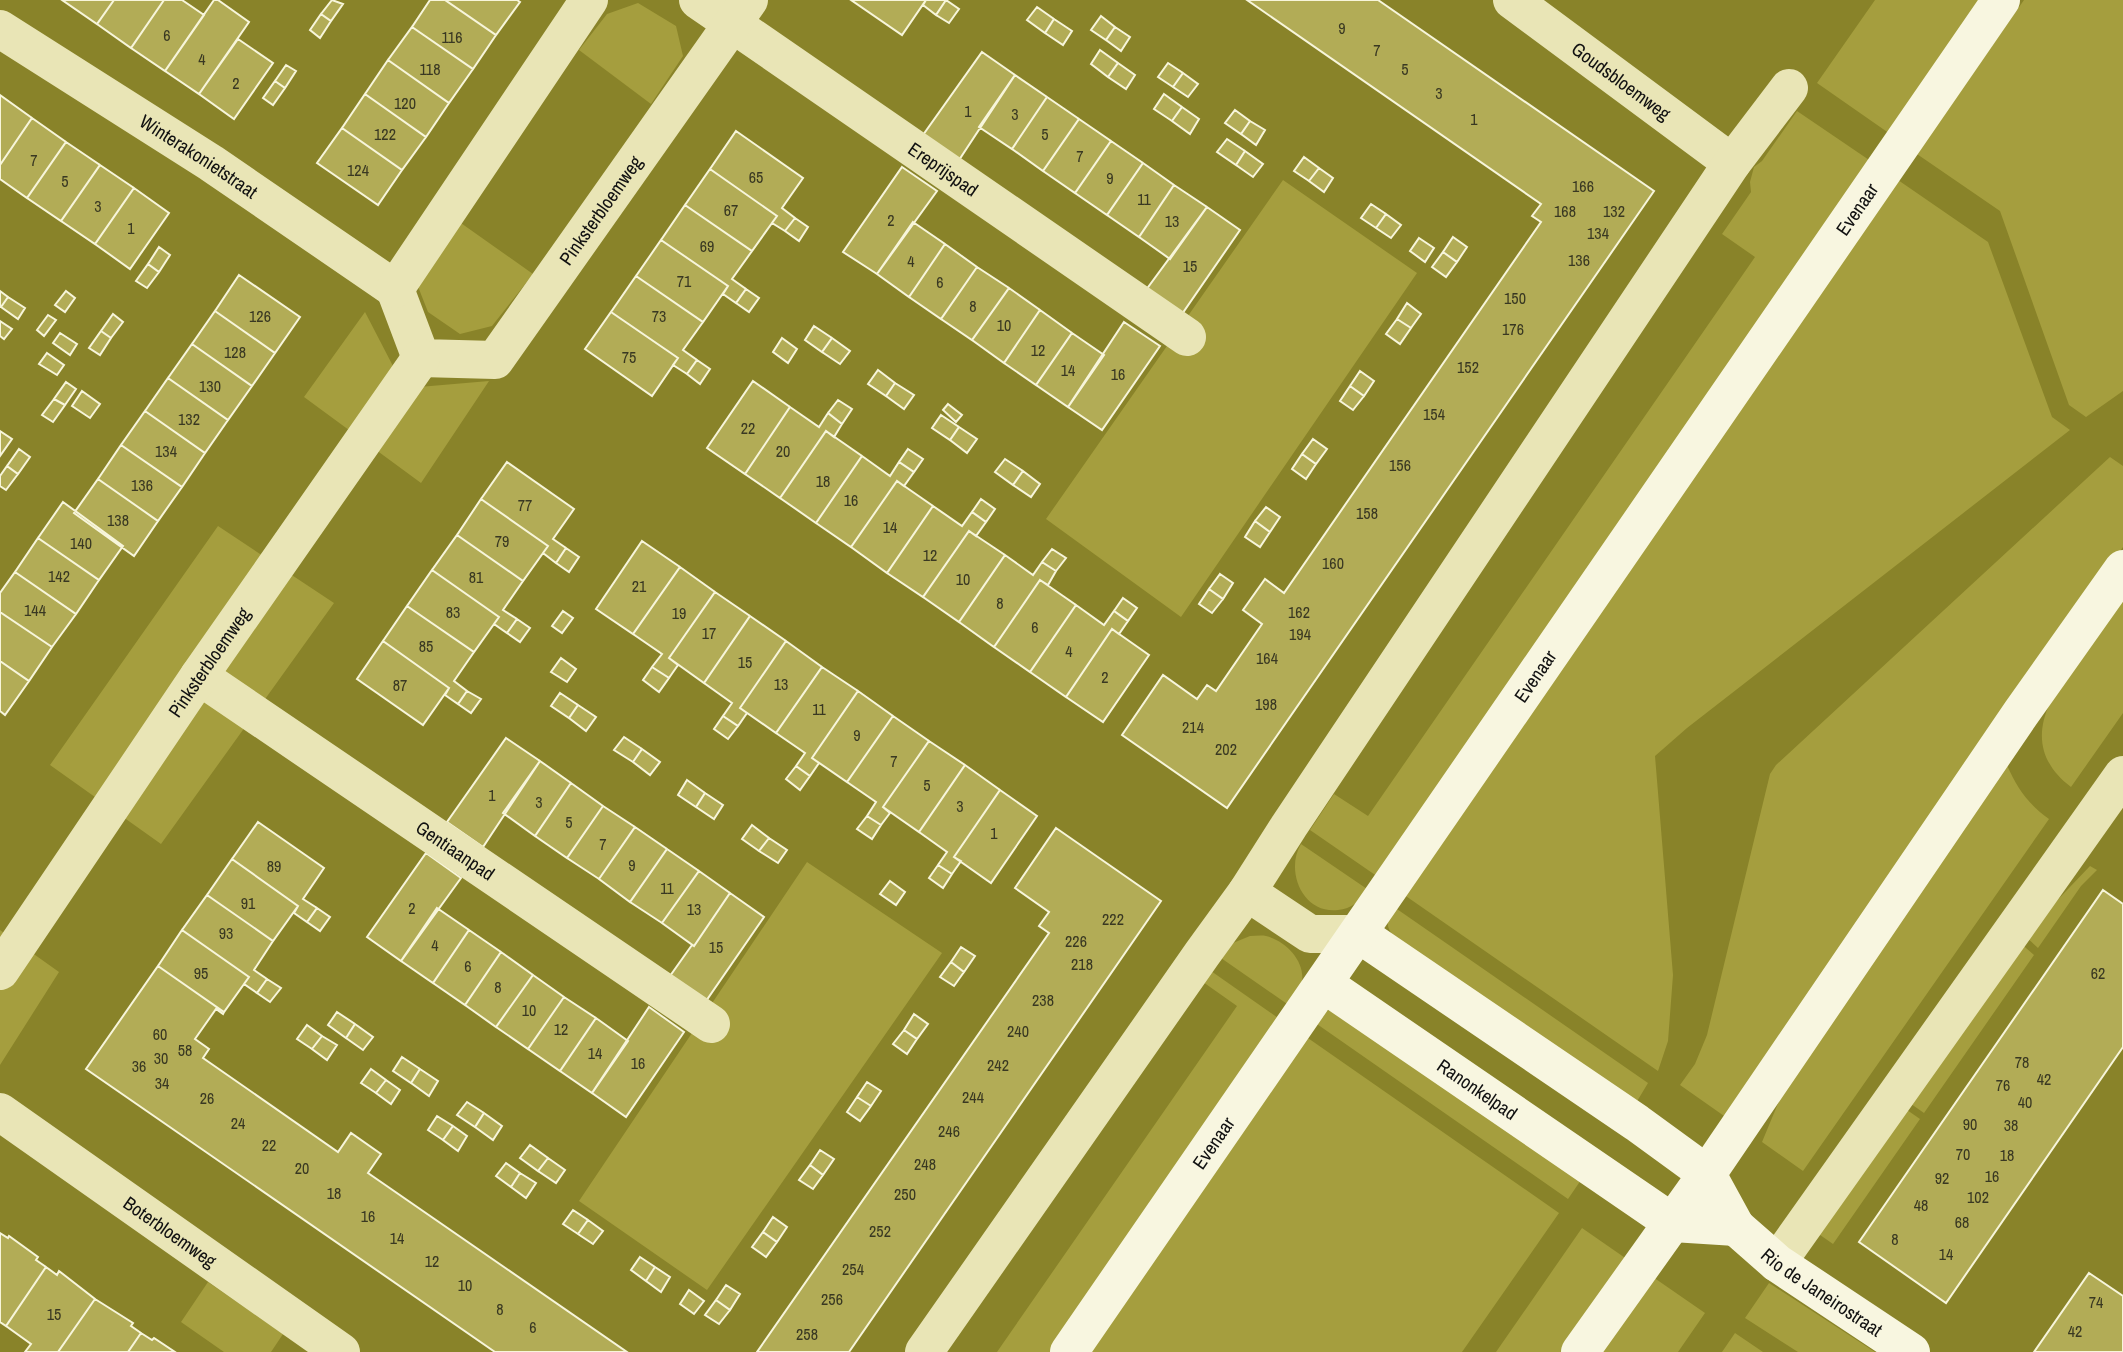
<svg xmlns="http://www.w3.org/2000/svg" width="2123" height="1352" viewBox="0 0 2123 1352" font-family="'Archivo Narrow',sans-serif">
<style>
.green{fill:#a59e3e}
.building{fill:#b2ac56;stroke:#f7f5da;stroke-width:2}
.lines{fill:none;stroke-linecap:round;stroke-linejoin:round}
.street{stroke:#e9e5b6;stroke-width:38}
.secondary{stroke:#f8f6e0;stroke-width:38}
.labels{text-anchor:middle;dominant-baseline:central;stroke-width:5;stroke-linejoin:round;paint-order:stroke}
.number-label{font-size:16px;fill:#393822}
.street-label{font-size:19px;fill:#111;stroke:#898329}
</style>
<rect width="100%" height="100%" fill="#898329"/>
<path class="green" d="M1875 0H1985L1893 136 1817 83Z
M2024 0H2123V391L2086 417 2069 405 2000 211 1914 152 1948 109Z
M638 3 676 26 683 56 651 104 579 50 607 14Z
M1797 111 1875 164 1381 879 1310 830 1334 794 1368 816 1755 257 1722 234 1751 192 1750 182 1754 167 1762 161Z
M1283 180 1417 273 1181 617 1046 519Z
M1898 180 1988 242 2052 417 2070 430 1687 728 1655 756 1673 975 1668 1041 1658 1071 1400 892Z
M458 221 533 274 492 326 460 334 428 312 417 284Z
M365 312 394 368 419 387 489 381 421 483 304 397Z
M2110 457 2123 466V547L1727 1118 1680 1085 1695 1064 1707 1035 1770 774 1776 765Z
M218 526 334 603 161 844 50 765Z
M2123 598V713L2071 787C2042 765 2034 737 2050 703Z
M2007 765C2017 788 2028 804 2049 819L1803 1171 1762 1142 1787 1082Z
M1301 844 1370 891C1361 900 1351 909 1338 910 1302 914 1285 870 1301 844Z
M807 862 942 953 707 1290 579 1201Z
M2090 866 2097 870 2081 886 2038 948 2024 935Z
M1394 907 1648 1083 1636 1103 1393 935C1384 925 1388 918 1394 907Z
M0 930 59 972 0 1065Z
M1250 936C1255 936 1261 935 1266 936 1287 941 1308 964 1301 986 1299 993 1294 1000 1290 1006L1221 958 1233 943Z
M2018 941 2034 955 1924 1113 1901 1097Z
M1211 971 1281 1020 1052 1352H997L1237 1006 1203 982Z
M1329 1010 1581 1180 1568 1199 1314 1022 1322 1012Z
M1305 1036 1559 1213 1462 1352H1085Z
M1897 1103 1920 1119 1833 1244 1810 1228Z
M1582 1228 1631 1262 1565 1352H1496Z
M1650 1275 1705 1313 1678 1352H1599Z
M208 1282 283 1334 271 1352H224L181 1322Z
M1769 1283 1875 1352H1798L1745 1318Z
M1735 1333 1763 1352H1722Z"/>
<path class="building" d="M62 0H114L97 24Z
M114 0H164L131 48 97 24Z
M164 0H182L204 15 165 71 131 48Z
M214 0H218L249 22 199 94 165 71Z
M332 0 343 4 331 21 321 14Z
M430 0H445L496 35 473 69 412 27Z
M445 0H517L520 2 496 35Z
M851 0H926L902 35Z
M926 0H946L936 15 923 5Z
M946 0 959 9 949 23 936 15Z
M1247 0H1378L1654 191 1227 808 1122 735 1163 675 1197 699 1207 685 1216 691 1262 624 1243 610 1265 579 1284 593 1541 222 1532 216 1541 204Z
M1037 7 1054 19 1045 33 1027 20Z
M321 14 331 21 320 38 310 30Z
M1101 16 1115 27 1106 40 1091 30Z
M1054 19 1072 31 1063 45 1045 33Z
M412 27 473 69 449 103 388 60Z
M1115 27 1130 37 1121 51 1106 40Z
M238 39 273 63 234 119 199 94Z
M1100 50 1118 63 1108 77 1091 64Z
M982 52 1015 75 959 160 923 135Z
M388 60 449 103 426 137 365 94Z
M1118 63 1135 75 1126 89 1108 77Z
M1168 63 1183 73 1173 87 1158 77Z
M286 65 296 71 285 88 275 81Z
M1183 73 1198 84 1188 97 1173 87Z
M1015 75 1047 97 1012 149 979 127Z
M275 81 285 88 273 105 263 98Z
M365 94 426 137 402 170 342 128Z
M1164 94 1182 107 1172 121 1154 109Z
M0 95 32 118 0 165Z
M1047 97 1079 119 1043 171 1012 149Z
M1182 107 1199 119 1190 134 1172 121Z
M1235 110 1250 121 1241 134 1225 123Z
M32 118 66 142 27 198 0 179V165Z
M1079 119 1111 141 1075 193 1043 171Z
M1250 121 1265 130 1256 145 1241 134Z
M342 128 402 170 378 205 317 163Z
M736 131 803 178 782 208 795 218 785 231 772 223 777 216 710 169Z
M1227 139 1245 151 1236 165 1217 152Z
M1111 141 1143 163 1107 215 1075 193Z
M66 142 100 165 61 221 27 198Z
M1245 151 1263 164 1253 177 1236 165Z
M1304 157 1319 168 1309 181 1294 171Z
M1143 163 1174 185 1139 237 1107 215Z
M100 165 134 188 95 244 61 221Z
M902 167 937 191 877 274 843 252Z
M1319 168 1333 178 1324 192 1309 181Z
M710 169 777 216 752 251 685 205Z
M1174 185 1207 207 1170 259 1139 237Z
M134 188 169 213 130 269 95 244Z
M1371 204 1386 214 1376 228 1361 218Z
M685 205 752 251 732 279 746 289 736 303 723 294 728 286 661 240Z
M1207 207 1240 230 1182 314 1146 290Z
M1386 214 1401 225 1391 238 1376 228Z
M795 218 808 227 799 241 785 231Z
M913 222 945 244 909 297 877 274Z
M1453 237 1467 247 1457 262 1443 252Z
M1419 238 1434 248 1425 262 1410 251Z
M661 240 728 286 703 322 636 276Z
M945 244 977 267 941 319 909 297Z
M159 247 170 255 159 272 148 264Z
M1443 252 1457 262 1446 277 1432 267Z
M148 264 159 272 147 288 136 281Z
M977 267 1009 288 972 340 941 319Z
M239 275 300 317 275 353 215 311Z
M636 276 703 322 683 350 697 360 687 374 673 365 678 358 611 312Z
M1009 288 1040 310 1004 363 972 340Z
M746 289 759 298 749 312 736 303Z
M0 291 8 297 1 307H0Z
M66 291 75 298 65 312 55 305Z
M8 297 25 308 18 319 1 307Z
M1407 303 1421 314 1411 328 1397 319Z
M1040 310 1072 333 1036 385 1004 363Z
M215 311 275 353 252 386 192 344Z
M611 312 678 358 652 396 585 349Z
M113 314 123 322 111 338 101 331Z
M48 315 56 320 44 336 37 330Z
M1397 319 1411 328 1400 344 1386 334Z
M0 321 12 329 4 339 0 336Z
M1124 322 1160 346 1102 430 1068 407Z
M814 326 832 338 822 352 805 340Z
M101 331 111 338 100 355 89 348Z
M60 333 77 344 70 355 53 343Z
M1072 333 1104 355 1068 407 1036 385Z
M782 338 797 349 788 363 773 352Z
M832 338 850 351 840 364 822 352Z
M192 344 252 386 228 420 168 378Z
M47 353 64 365 57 375 39 364Z
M697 360 710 369 700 384 687 374Z
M878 370 895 383 886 396 868 384Z
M1360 371 1374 381 1364 396 1350 386Z
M168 378 228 420 205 453 145 411Z
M753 381 790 407 745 474 707 448Z
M66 382 76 389 65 405 54 399Z
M895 383 914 395 904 409 886 396Z
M1350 386 1364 396 1353 410 1340 401Z
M82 391 100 404 90 418 72 406Z
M54 399 65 405 53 422 42 415Z
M838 400 852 409 842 424 828 413Z
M948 404 962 415 956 422 943 410Z
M790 407 819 427 828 413 842 424 834 437 826 431 780 498 745 474Z
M145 411 205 453 182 487 121 445Z
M941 415 959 427 950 440 932 428Z
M959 427 977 439 967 453 950 440Z
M0 431 12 439 0 456Z
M826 431 862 456 816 523 780 498Z
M1313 439 1327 449 1316 464 1302 454Z
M121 445 182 487 158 521 98 479Z
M19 449 30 457 18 474 7 466Z
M908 449 923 459 914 472 899 462Z
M1302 454 1316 464 1306 479 1292 469Z
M862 456 890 476 899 462 914 472 904 486 897 481 851 547 816 523Z
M1005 459 1023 471 1013 485 995 472Z
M507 462 574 509 553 539 566 548 556 563 543 553 548 546 481 499Z
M7 466 18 474 6 490 0 486V476Z
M1023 471 1040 484 1031 497 1013 485Z
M98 479 158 521 134 556 74 513Z
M897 481 933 506 887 573 851 547Z
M481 499 548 546 523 581 457 535Z
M981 499 995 509 986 522 972 512Z
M63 502 123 546 99 580 38 538Z
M933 506 962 526 972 512 986 522 976 536 969 531 923 597 887 573Z
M1266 507 1280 517 1270 532 1255 521Z
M1255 521 1270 532 1260 547 1245 537Z
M969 531 1005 555 959 622 923 597Z
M457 535 523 581 503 610 517 619 507 633 494 624 499 617 432 570Z
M38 538 99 580 76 614 15 572Z
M642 541 680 567 633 634 596 609Z
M566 548 579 557 569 572 556 563Z
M1052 549 1066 558 1056 571 1042 562Z
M1005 555 1033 575 1042 562 1056 571 1048 585 1040 580 994 647 959 622Z
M680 567 715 592 669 658 678 665 669 678 652 667 662 654 633 634Z
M432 570 499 617 474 652 407 606Z
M15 572 76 614 52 647 0 612V593Z
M1220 574 1233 583 1223 599 1209 589Z
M1040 580 1076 605 1030 672 994 647Z
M1209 589 1223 599 1212 613 1199 604Z
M715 592 750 616 704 683 669 658Z
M1123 598 1137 608 1128 621 1114 611Z
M1076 605 1104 625 1114 611 1128 621 1119 634 1112 629 1066 697 1030 672Z
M407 606 474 652 454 681 467 691 458 704 445 695 449 688 383 641Z
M563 611 573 618 562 633 552 626Z
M0 612 52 647 29 681 0 661Z
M750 616 786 641 740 708 747 713 738 726 723 716 732 703 704 683Z
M517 619 530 628 520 642 507 633Z
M1112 629 1149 655 1103 722 1066 697Z
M383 641 449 688 423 725 357 679Z
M786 641 822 667 776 733 740 708Z
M561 658 576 669 567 682 551 672Z
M0 661 29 681 5 715 0 711Z
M652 667 669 678 659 692 643 680Z
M822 667 858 691 812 758 819 763 810 776 796 766 805 753 776 733Z
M467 691 481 699 471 713 458 704Z
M858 691 893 716 847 782 812 758Z
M560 693 578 705 569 718 551 706Z
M578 705 596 717 586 731 569 718Z
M723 716 738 726 728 739 714 729Z
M893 716 929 741 883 807 890 813 881 825 867 816 876 802 847 782Z
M624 737 642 749 633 762 614 750Z
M506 738 540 761 483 847 447 822Z
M929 741 965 765 919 832 883 807Z
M642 749 660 762 650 775 633 762Z
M540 761 571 783 535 836 503 813Z
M965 765 1000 790 954 857 961 861 952 874 938 865 947 852 919 832Z
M796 766 810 776 800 790 786 779Z
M687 780 705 793 696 807 678 795Z
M571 783 603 806 567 858 535 836Z
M1000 790 1037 816 991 883 954 857Z
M705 793 723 805 714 819 696 807Z
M603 806 635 827 599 879 567 858Z
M867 816 881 825 872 839 857 829Z
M258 822 324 868 303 899 317 908 307 922 294 913 298 906 232 859Z
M752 825 769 838 759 851 742 839Z
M635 827 667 849 630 902 599 879Z
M1056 828 1161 901 849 1352H757L1049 933 1039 926 1049 912 1015 888Z
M769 838 787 850 778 863 759 851Z
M667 849 699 871 662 923 630 902Z
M426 853 461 878 401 961 367 937Z
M232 859 298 906 273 941 207 895Z
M938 865 952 874 943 888 929 878Z
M699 871 730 893 694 946 662 923Z
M890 881 905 892 896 905 880 894Z
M2103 890 2123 904V1047L1946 1303 1859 1242Z
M730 893 764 917 706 1001 670 976 692 945 694 946Z
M207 895 273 941 254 970 267 979 257 993 244 984 249 977 182 930Z
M317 908 330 917 320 931 307 922Z
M437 908 469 930 433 983 401 961Z
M182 930 249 977 224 1012 158 966Z
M469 930 501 952 465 1005 433 983Z
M961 947 975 956 964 972 951 962Z
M501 952 533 975 496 1027 465 1005Z
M951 962 964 972 954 986 940 977Z
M158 966 224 1012 223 1014 216 1009 195 1039 209 1049 203 1058 338 1152 351 1133 381 1154 368 1173 627 1352H495L86 1069Z
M533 975 564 997 528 1049 496 1027Z
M267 979 281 988 270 1002 257 993Z
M564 997 596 1018 560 1071 528 1049Z
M649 1007 684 1032 626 1117 592 1093Z
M337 1012 355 1024 346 1038 328 1025Z
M914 1014 928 1024 917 1039 904 1030Z
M596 1018 628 1041 592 1093 560 1071Z
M355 1024 373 1037 363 1050 346 1038Z
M307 1025 322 1036 312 1049 297 1039Z
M904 1030 917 1039 907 1054 893 1044Z
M322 1036 337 1045 327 1060 312 1049Z
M402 1057 420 1069 411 1083 393 1071Z
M371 1069 386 1080 376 1093 361 1083Z
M420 1069 438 1081 429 1096 411 1083Z
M386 1080 400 1090 391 1104 376 1093Z
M867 1082 881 1091 871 1106 857 1097Z
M857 1097 871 1106 860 1121 847 1112Z
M467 1102 484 1113 475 1127 457 1115Z
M484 1113 502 1126 493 1140 475 1127Z
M437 1116 453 1126 443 1140 428 1130Z
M453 1126 467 1136 458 1151 443 1140Z
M530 1145 548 1158 538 1171 520 1158Z
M820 1150 834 1159 823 1175 810 1165Z
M548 1158 565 1170 556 1183 538 1171Z
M506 1163 520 1173 511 1187 496 1176Z
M810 1165 823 1175 813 1189 799 1180Z
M520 1173 536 1183 526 1198 511 1187Z
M573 1210 588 1220 578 1234 563 1224Z
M773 1217 787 1227 777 1242 763 1232Z
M588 1220 603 1231 593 1244 578 1234Z
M763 1232 777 1242 766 1257 752 1247Z
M0 1233 8 1238 9 1236 38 1257 36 1260 46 1267 6 1326 0 1322Z
M640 1257 655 1267 646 1281 631 1270Z
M46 1267 57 1275 59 1271 95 1299 58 1352H25L31 1344 6 1326Z
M655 1267 670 1277 661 1292 646 1281Z
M2089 1273 2123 1296V1352H2034Z
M726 1285 740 1294 730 1310 716 1300Z
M689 1290 704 1301 694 1314 680 1304Z
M95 1299 133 1323 131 1326 141 1333 128 1352H58Z
M716 1300 730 1310 719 1324 705 1315Z
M141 1333 152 1340 154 1338 175 1352H128Z"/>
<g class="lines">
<g class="street">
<path id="s1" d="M698 0 1187 337"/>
<path id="s2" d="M1512 0 1732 163"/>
<path id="s3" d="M0 29 211 163 395 289"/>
<path id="s4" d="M395 289 421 358 495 360 749 0"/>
<path d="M395 289 589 0"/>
<path id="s5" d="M199 676 711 1024"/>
<path d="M1247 892 1310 934H1359"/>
<path id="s6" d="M0 971 199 676 421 358"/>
<path id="s7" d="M0 1112 341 1352"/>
<path d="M1777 1263 2123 775"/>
<path d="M924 1352 1202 954 1247 892 1289 826 1732 163 1789 88"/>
</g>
<g class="secondary">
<path id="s8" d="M1324 984 1673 1223 1736 1227 1707 1174 1637 1123 1359 934"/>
<path id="s9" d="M1736 1227 1777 1263 1911 1352"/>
<path id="s10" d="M1069 1352 2001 0"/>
<path d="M1580 1352 1707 1174 2021 713 2123 569"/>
</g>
</g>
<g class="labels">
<g class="number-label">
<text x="1342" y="28">9</text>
<text x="167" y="35">6</text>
<text x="452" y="37">116</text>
<text x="1377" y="50">7</text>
<text x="202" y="59">4</text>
<text x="430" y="69">118</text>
<text x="1405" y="69">5</text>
<text x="236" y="83">2</text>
<text x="1439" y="93">3</text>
<text x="405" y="103">120</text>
<text x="968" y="111">1</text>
<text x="1015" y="114">3</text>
<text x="1474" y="119">1</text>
<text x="385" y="134">122</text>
<text x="1045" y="134">5</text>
<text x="1080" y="156">7</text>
<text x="34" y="160">7</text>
<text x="358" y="170">124</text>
<text x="756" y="177">65</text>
<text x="1110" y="178">9</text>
<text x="65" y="181">5</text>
<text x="1583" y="186">166</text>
<text x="1144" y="199">11</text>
<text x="98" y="206">3</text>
<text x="731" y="210">67</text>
<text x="1565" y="211">168</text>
<text x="1614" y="211">132</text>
<text x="891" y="220">2</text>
<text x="1172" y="221">13</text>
<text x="131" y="228">1</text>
<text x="1598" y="233">134</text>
<text x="707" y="246">69</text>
<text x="1579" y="260">136</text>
<text x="911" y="261">4</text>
<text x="1190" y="266">15</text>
<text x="684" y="281">71</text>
<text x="940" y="282">6</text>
<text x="1515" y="298">150</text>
<text x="973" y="306">8</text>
<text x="260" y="316">126</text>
<text x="659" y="316">73</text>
<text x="1004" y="325">10</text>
<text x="1513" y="329">176</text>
<text x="1038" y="350">12</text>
<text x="235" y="352">128</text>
<text x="629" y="357">75</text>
<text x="1468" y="367">152</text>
<text x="1068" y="370">14</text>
<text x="1118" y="374">16</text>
<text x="210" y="386">130</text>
<text x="1434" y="414">154</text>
<text x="189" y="419">132</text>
<text x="748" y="428">22</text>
<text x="166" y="451">134</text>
<text x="783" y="451">20</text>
<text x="1400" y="465">156</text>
<text x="823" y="481">18</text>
<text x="142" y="485">136</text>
<text x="851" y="500">16</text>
<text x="525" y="505">77</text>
<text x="1367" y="513">158</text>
<text x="118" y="520">138</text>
<text x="890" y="527">14</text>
<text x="502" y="541">79</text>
<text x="81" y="543">140</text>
<text x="930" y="555">12</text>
<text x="1333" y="563">160</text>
<text x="59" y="576">142</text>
<text x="476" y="577">81</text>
<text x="963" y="579">10</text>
<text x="639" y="586">21</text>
<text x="1000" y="603">8</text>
<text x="35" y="610">144</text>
<text x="453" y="612">83</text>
<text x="1299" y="612">162</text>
<text x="679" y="613">19</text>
<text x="1035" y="627">6</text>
<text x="709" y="633">17</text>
<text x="1300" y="634">194</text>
<text x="426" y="646">85</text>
<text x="1069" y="651">4</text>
<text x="1267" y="658">164</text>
<text x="745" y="662">15</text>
<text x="1105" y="677">2</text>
<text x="781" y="684">13</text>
<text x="400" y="685">87</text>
<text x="1266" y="704">198</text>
<text x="819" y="709">11</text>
<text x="1193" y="727">214</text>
<text x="857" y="735">9</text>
<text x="1226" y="749">202</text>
<text x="894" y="761">7</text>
<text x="927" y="785">5</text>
<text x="492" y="795">1</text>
<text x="539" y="802">3</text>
<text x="960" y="806">3</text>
<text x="569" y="822">5</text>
<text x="994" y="833">1</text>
<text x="603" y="844">7</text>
<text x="632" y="865">9</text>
<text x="274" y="866">89</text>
<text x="667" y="888">11</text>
<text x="248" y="903">91</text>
<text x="412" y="908">2</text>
<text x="694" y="909">13</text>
<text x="1113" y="919">222</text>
<text x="226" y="933">93</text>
<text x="1076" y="941">226</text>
<text x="435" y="945">4</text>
<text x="716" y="947">15</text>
<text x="1082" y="964">218</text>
<text x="468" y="966">6</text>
<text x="201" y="973">95</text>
<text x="2098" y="973">62</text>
<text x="498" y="987">8</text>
<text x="1043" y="1000">238</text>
<text x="529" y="1010">10</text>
<text x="561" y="1029">12</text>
<text x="1018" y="1031">240</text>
<text x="160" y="1034">60</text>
<text x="185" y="1050">58</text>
<text x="595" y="1053">14</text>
<text x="161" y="1058">30</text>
<text x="2022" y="1062">78</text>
<text x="638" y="1063">16</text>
<text x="998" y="1065">242</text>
<text x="139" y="1066">36</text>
<text x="2044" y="1079">42</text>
<text x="162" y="1083">34</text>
<text x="2003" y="1085">76</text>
<text x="973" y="1097">244</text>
<text x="207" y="1098">26</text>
<text x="2025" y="1102">40</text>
<text x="238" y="1123">24</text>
<text x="1970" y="1124">90</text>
<text x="2011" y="1125">38</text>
<text x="949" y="1131">246</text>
<text x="269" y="1145">22</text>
<text x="1963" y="1154">70</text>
<text x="2007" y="1155">18</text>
<text x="925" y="1164">248</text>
<text x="302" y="1168">20</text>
<text x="1992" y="1176">16</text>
<text x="1942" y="1178">92</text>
<text x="334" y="1193">18</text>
<text x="905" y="1194">250</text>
<text x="1978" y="1197">102</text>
<text x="1921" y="1205">48</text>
<text x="368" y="1216">16</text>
<text x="1962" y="1222">68</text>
<text x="880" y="1231">252</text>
<text x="397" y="1238">14</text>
<text x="1895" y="1239">8</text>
<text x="1946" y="1254">14</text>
<text x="432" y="1261">12</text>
<text x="853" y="1269">254</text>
<text x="465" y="1285">10</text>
<text x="832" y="1299">256</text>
<text x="2096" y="1302">74</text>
<text x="500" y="1309">8</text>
<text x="54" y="1314">15</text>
<text x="533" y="1327">6</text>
<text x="2075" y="1331">42</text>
<text x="807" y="1334">258</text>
</g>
<g class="street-label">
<text stroke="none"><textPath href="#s2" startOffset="136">Goudsbloemweg</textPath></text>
<text stroke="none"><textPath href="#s3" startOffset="236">Winterakonietstraat</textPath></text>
<text stroke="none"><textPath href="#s1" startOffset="298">Ereprijspad</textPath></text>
<text stroke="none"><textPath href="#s10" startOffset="1388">Evenaar</textPath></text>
<text stroke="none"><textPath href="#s4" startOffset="331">Pinksterbloemweg</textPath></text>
<text stroke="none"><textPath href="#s6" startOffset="373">Pinksterbloemweg</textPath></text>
<text stroke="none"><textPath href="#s10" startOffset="821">Evenaar</textPath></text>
<text stroke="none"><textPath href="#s5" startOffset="310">Gentiaanpad</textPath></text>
<text stroke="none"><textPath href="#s8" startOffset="186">Ranonkelpad</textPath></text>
<text stroke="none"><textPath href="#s10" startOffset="254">Evenaar</textPath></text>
<text stroke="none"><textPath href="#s7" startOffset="208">Boterbloemweg</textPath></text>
<text stroke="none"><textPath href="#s9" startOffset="108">Rio de Janeirostraat</textPath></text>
</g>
</g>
</svg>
